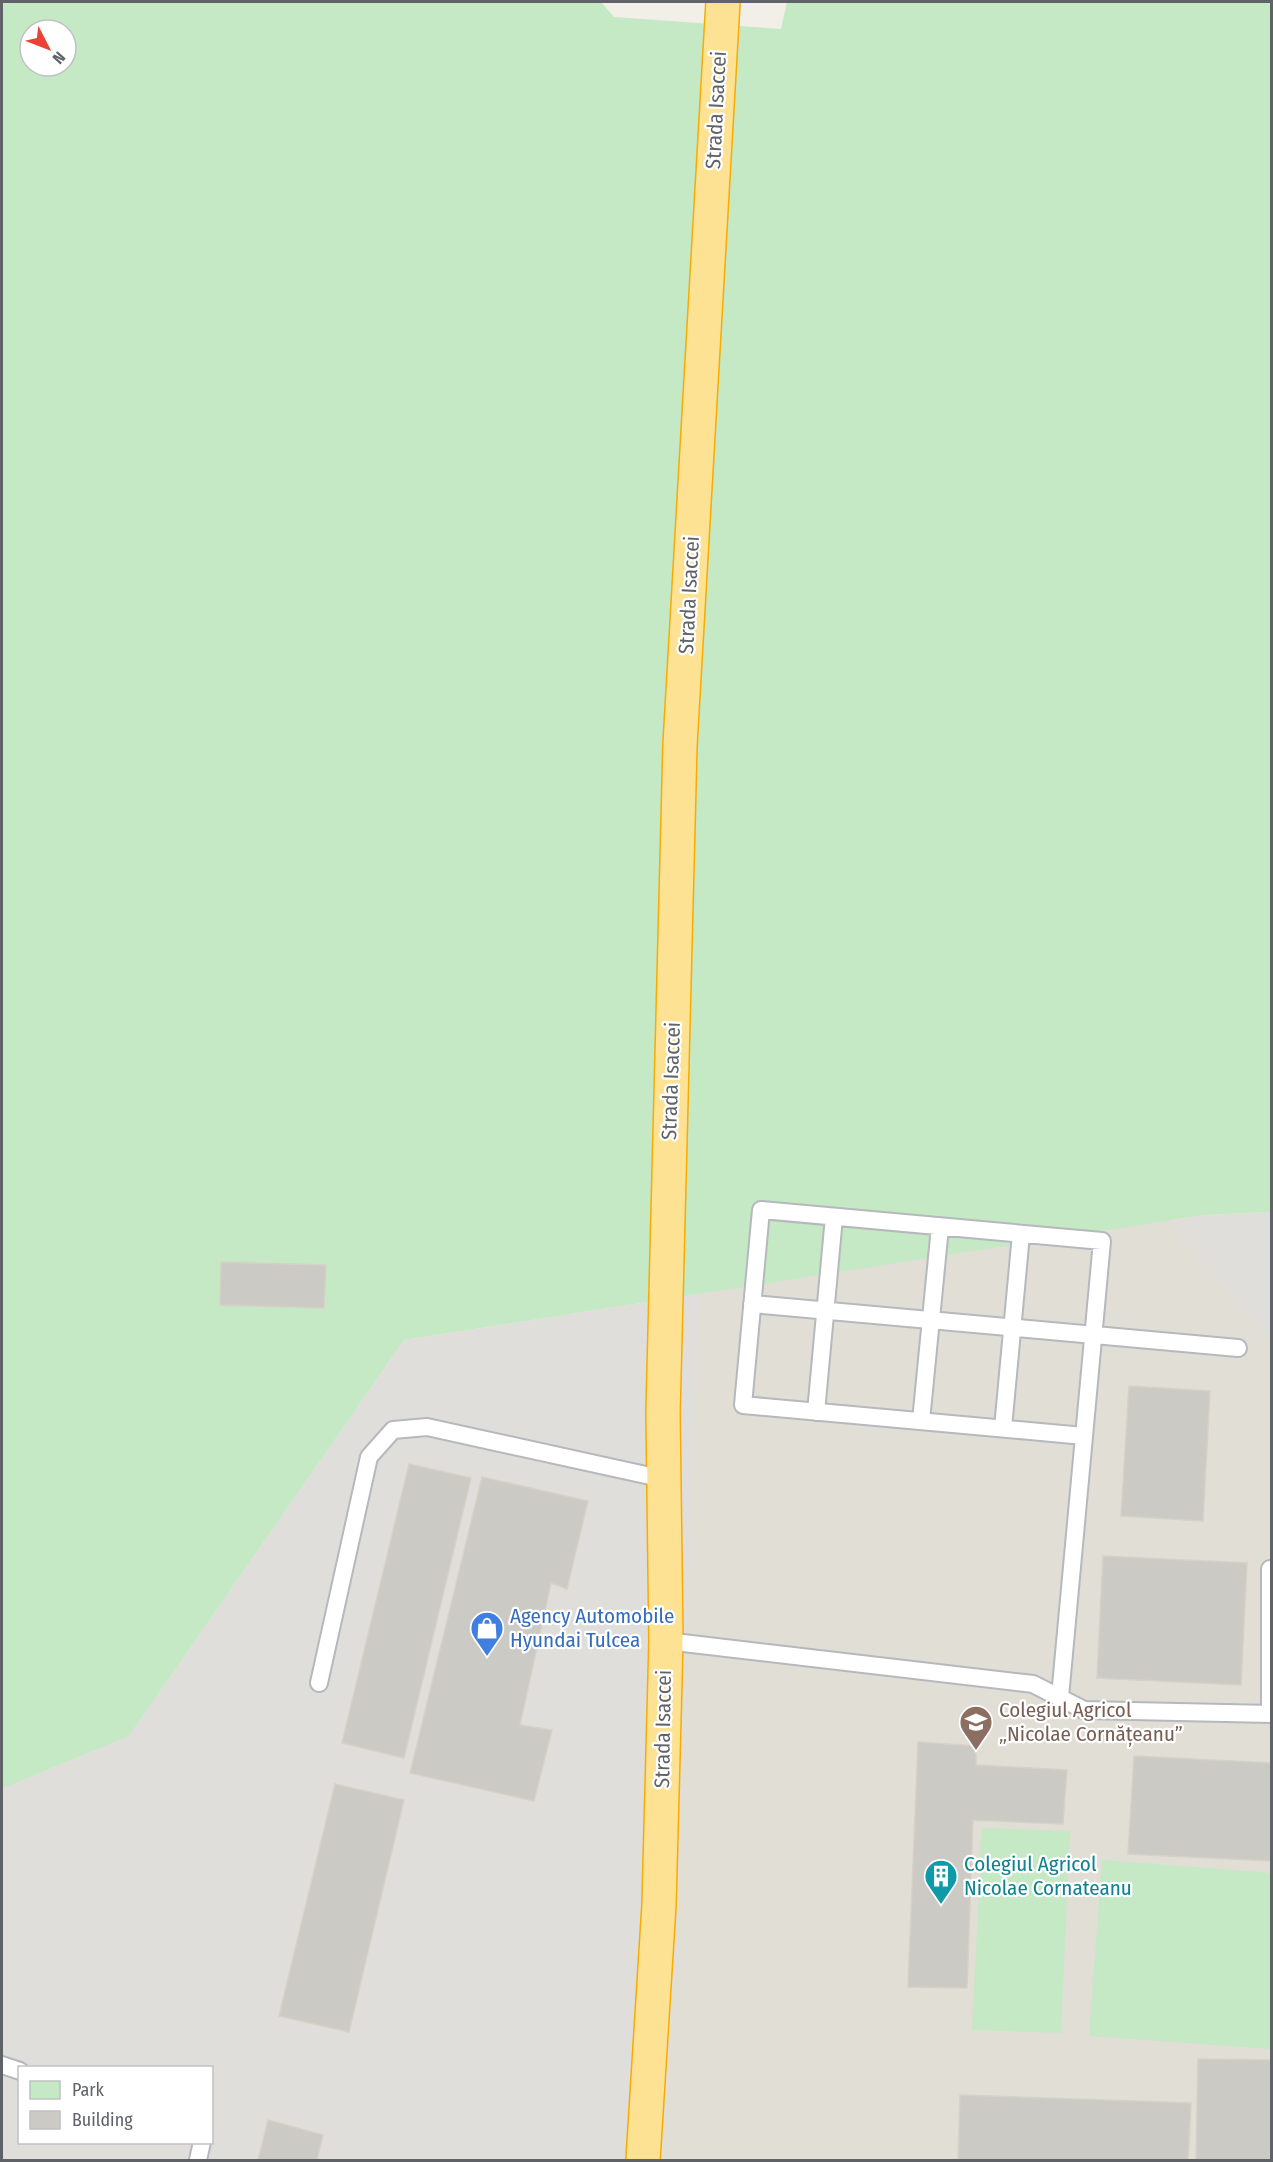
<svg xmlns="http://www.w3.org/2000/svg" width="1273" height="2162" viewBox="0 0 1273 2162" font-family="'Fira Sans Condensed',sans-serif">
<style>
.industrial{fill:#e0deda;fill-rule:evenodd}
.education{fill:#e1ded6}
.green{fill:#c5e8c5;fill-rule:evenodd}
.building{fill:#cccac5;stroke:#d6d1c6;stroke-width:1.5}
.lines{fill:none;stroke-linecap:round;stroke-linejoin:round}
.lane-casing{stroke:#b5b8bc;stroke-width:20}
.highway-casing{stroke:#f9ab00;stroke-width:36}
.lane{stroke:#fff;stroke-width:16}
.highway{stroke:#fde293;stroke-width:33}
.labels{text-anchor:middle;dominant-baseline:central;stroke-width:4.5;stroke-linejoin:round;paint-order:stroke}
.street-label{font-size:21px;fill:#5f6368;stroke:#fff}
.shop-label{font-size:21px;fill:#366cbe;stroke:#fff;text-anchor:start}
.education-label{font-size:21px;fill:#785e54;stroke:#fff;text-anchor:start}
.culture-label{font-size:21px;fill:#0d838f;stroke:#fff;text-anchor:start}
</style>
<rect width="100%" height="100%" fill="#f1efe8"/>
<path class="industrial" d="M1271 1212V2160H2V1789L129 1736 404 1340 1204 1215ZM20 2068H212V2142H20Z"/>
<path class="education" d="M707 1166 1151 1199 1271 1342V2160H661Z"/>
<path class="green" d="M2 2H601L614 17 781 29 787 2H1271V1212L1204 1215 404 1340 129 1736 2 1789ZM30 30H66V66H30Z
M982 1828 1070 1831 1061 2033 972 2030Z
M1102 1860 1271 1873V2049L1089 2036Z"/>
<path class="building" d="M221 1262 326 1265 324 1308 220 1305Z
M1129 1386 1210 1391 1203 1521 1121 1516Z
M409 1464 471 1478 404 1758 342 1743Z
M482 1477 588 1501 567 1589 551 1583 520 1725 552 1730 534 1801 410 1773Z
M1103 1556 1247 1563 1241 1685 1097 1678Z
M918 1742 976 1746V1765L1067 1770 1063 1824 973 1820 967 1988 908 1987Z
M1134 1756 1272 1763V1861L1128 1854Z
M335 1784 404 1800 349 2032 279 2016Z
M1198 2059 1272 2060V2160H1196Z
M960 2095 1191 2103 1188 2160H958Z
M268 2120 323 2135 317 2160H258Z"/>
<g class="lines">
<defs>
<path id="lane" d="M752 1304 1238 1348
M816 1412 834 1217
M921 1421 940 1227
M1003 1428 1021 1234
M1270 1569V1714
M666 1641 1033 1684 1084 1710 1272 1714
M319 1683 369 1457 393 1430 427 1427 664 1479
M1060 1697C1074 1545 1088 1393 1102 1241L761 1210 743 1405 1084 1436
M2 2065 20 2071
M198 2160 202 2142"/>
<path id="highway" d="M643 2160 659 1905 666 1641 663 1413 680 745 723 2"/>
</defs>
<use href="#lane" class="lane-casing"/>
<use href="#highway" class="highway-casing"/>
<use href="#lane" class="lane"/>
<use href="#highway" class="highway"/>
</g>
<defs>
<symbol id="shop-pin" viewBox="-11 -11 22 30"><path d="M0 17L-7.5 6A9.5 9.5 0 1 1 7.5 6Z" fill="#3f7fe0" stroke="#fff"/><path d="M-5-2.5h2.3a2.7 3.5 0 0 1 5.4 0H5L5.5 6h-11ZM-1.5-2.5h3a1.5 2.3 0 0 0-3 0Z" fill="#fff"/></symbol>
<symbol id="school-pin" viewBox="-11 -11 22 30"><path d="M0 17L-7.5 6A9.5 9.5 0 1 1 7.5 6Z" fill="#8d6e63" stroke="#fff"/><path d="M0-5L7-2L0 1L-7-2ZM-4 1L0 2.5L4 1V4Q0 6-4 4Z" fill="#fff"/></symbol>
<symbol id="building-pin" viewBox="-11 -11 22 30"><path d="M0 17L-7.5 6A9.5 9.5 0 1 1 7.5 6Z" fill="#0f9aa8" stroke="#fff"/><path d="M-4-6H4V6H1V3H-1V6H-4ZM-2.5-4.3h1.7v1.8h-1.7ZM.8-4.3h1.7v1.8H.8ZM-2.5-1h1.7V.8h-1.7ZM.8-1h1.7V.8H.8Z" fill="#fff"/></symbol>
</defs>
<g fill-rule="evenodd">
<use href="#shop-pin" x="468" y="1609" width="38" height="52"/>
<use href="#school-pin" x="957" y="1703" width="38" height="52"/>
<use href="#building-pin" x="922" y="1857" width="38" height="52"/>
</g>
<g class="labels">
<g class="street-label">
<text transform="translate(716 110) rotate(-87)">Strada Isaccei</text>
<text transform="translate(689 595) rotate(-87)">Strada Isaccei</text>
<text transform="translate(671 1081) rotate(-88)">Strada Isaccei</text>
<text transform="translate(663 1729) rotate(-89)">Strada Isaccei</text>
</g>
<g class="shop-label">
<text x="510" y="1616">Agency Automobile<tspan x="510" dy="24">Hyundai Tulcea</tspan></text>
</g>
<g class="education-label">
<text x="999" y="1710">Colegiul Agricol<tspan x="999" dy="24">„Nicolae Cornățeanu”</tspan></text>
</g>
<g class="culture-label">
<text x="964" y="1864">Colegiul Agricol<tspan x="964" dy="24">Nicolae Cornateanu</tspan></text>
</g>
</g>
<rect width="1273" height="2162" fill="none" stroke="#5f6368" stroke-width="6"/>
<rect x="18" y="2066" width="195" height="78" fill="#ffffff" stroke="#bfc1c3" stroke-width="1.5"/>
<rect x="30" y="2081" width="30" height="18" fill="#c5e8c5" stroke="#bfc1c3" stroke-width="1.5"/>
<text x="72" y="2096" font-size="18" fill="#5f6368">Park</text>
<rect x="30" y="2111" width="30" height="18" fill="#cccac5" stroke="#bfc1c3" stroke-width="1.5"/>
<text x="72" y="2126" font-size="18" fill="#5f6368">Building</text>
<g transform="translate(48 48) rotate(132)"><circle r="28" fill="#ffffff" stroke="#bfc1c3" stroke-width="1.5"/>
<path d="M0-4.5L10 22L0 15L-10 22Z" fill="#ea4335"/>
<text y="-9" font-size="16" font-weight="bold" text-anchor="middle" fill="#5f6368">N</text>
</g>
</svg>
